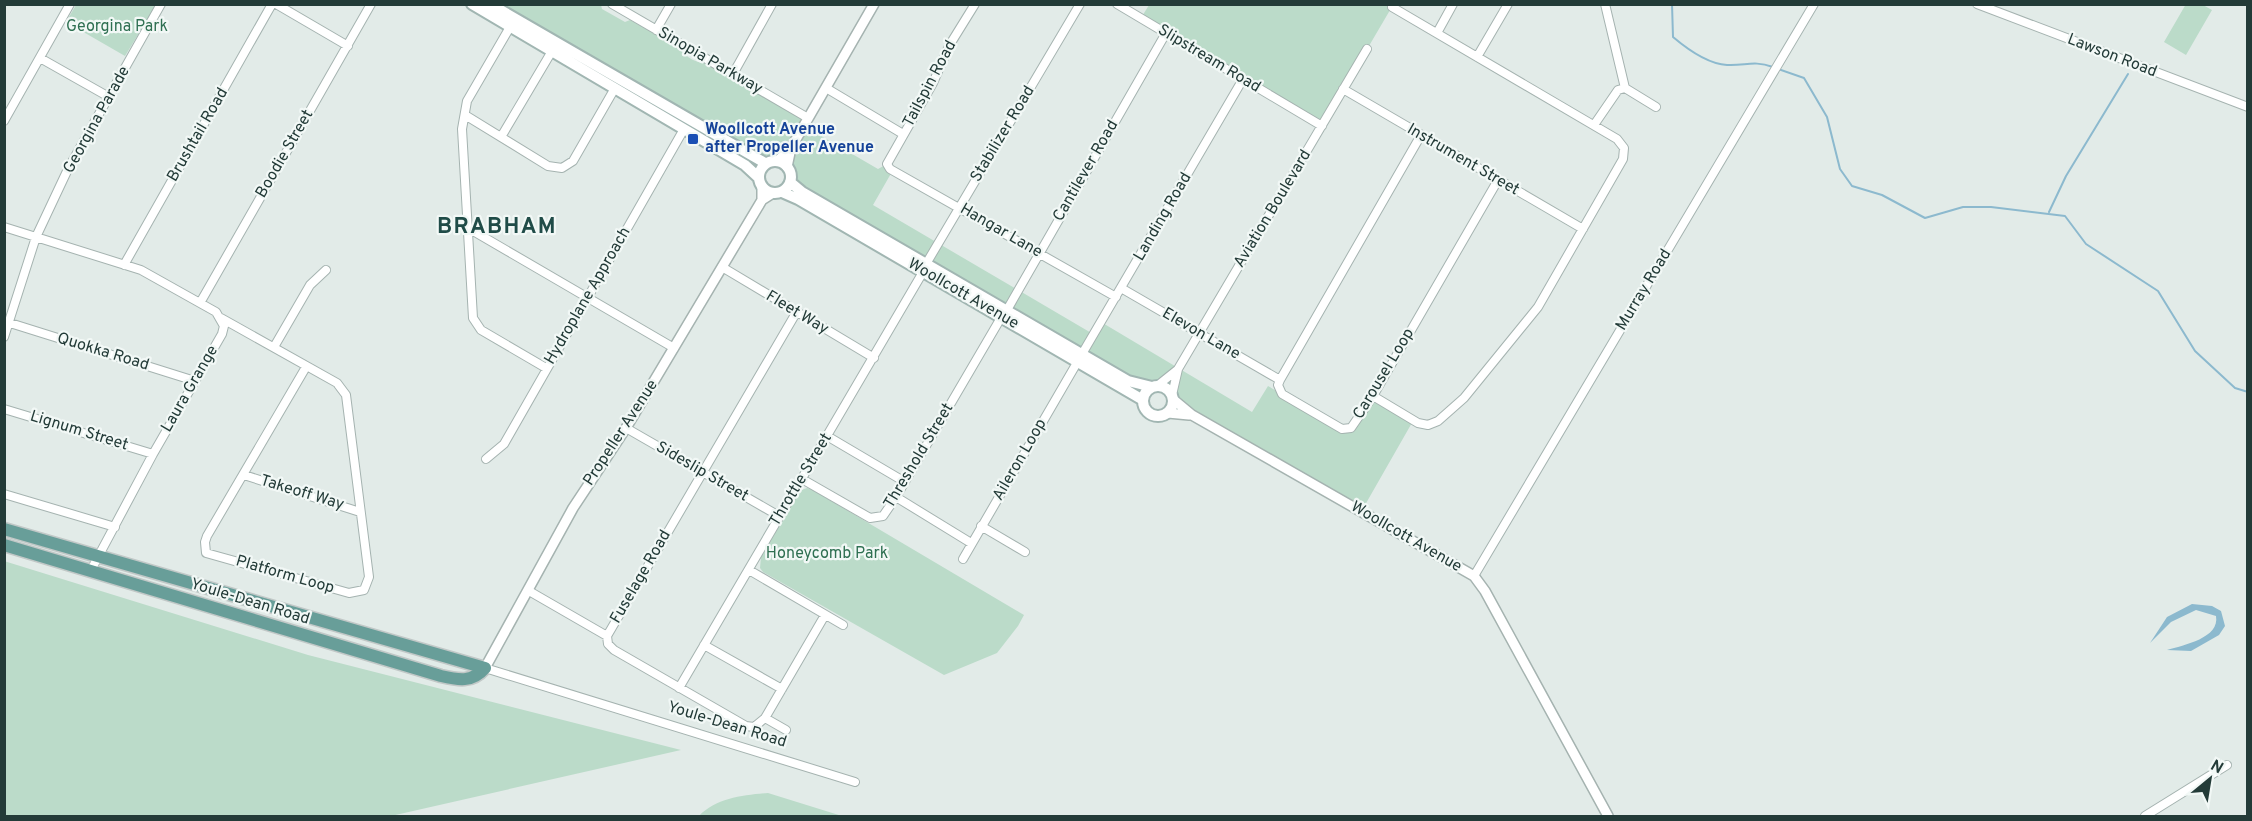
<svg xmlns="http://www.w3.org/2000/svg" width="2252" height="821" viewBox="0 0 2252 821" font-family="Overpass,sans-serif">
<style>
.green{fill:#bbdbc9}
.water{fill:#8cb9ce}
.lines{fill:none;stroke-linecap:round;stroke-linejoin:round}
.stream{stroke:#8cb9ce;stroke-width:2}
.minor-casing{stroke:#a5b3b0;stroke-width:10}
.tertiary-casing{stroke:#a5b3b0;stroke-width:12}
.secondary-casing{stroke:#a1b6b2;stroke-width:14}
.primary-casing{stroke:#c1c8c7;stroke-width:15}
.minor{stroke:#fff;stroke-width:8}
.tertiary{stroke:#fff;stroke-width:9}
.secondary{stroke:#fff;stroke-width:10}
.primary{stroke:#689e99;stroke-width:12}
.transit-dot{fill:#1a4fb4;stroke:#f2f8f6;stroke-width:2}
.labels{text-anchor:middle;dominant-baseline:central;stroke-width:4.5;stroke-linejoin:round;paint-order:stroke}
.park-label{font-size:16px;fill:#2f7052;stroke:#f2f8f6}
.street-label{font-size:16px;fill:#233b38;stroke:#f2f8f6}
.transit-label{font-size:16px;font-weight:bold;fill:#164399;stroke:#f2f8f6;text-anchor:start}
.district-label{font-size:22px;font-weight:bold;letter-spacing:1.5px;fill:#204c48;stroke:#f2f8f6}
</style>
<rect width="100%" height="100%" fill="#e2ebe8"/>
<path class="green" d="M2186 4 2203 5 2212 10 2186 55 2164 42Z
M76 5V4L156 5 125 56 66 22Z
M496 5H601L602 9 625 22 630 20 680 48C683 56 698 64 706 63L757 89 808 118 804 126 878 169 887 164 893 170 873 205 1093 334 1101 322 1252 412 1268 386 1342 429H1346L1373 396 1413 421 1361 512 1192 415 1167 388 1131 382 790 182 791 177 787 166 777 161 765 163Z
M1149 5H1393L1322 126 1141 18Z
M807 488 811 489 1024 615 1018 626 997 653 944 675 763 572 760 568 761 557 799 491Z
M4 561 308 655 681 750 391 816H5Z
M768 793 842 816H699C716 798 744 795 768 793Z"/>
<path class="water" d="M2192 604 2212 606 2221 611 2225 626 2219 635 2191 651 2167 650C2184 645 2220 638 2216 616L2196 610 2171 622 2150 643 2167 617Z"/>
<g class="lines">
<path class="stream" d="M1672 4 1673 37C1686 48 1708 64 1727 65 1746 66 1753 60 1773 67
M1778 69 1804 78 1827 117 1840 169 1852 186 1882 195 1925 218 1963 207H1991L2065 216 2086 244 2158 291 2195 351 2235 388 2248 392
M2049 212 2066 176 2128 74"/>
<defs>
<path id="minor" d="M276 4 348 46
M612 4 808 118
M975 4 949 46 933 83 887 164 890 169 1116 297
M1117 4 1322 126
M1605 4 1625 88
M1977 4 2248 107
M510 27 467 101 462 129 473 318 481 330 546 368
M656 30 671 4
M1437 33 1453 4
M1477 57 1508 4
M40 58 109 97
M733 74 772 4
M826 88 903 134
M1343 89 1583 229
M465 115 548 166 562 168 573 161 615 88
M4 121 70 4
M1594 125 1618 90 1625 88 1656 107
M1421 135 1280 380 1278 385 1282 394 1342 429 1351 428 1373 396 1498 180
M501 137 552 51
M4 227 141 270 216 312 224 326 222 334 153 454 90 572
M468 228 674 348
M926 264 1080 4
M124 265 272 4
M722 267 874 358
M1121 288 1280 380
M200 303 371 4
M1007 310 1166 33
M796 313 607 636 608 644 614 650 746 726 754 727 765 718 825 615
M221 318 337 383 346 395 369 577 364 590 349 593 206 553 205 542 207 536 306 367
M10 323 195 381
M4 337 36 237 68 169 161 4
M274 347 310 285 326 270
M1082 354 1243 79
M1157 386 1177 370
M1172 395 1178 369 1367 49
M1373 396 1418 423 1428 425 1438 421 1464 398 1538 307 1623 159 1624 148 1617 139 1392 7
M4 409 153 454
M626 428 779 516
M827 436 905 482
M486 459 504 444 684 129
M244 475 360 512
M802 479 870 518 883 516 896 497 1002 316
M4 494 115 527
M896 497 971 543
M981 526 1025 552
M963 559 1078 361
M749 570 843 625
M1474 576 1814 4
M529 591 607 636
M704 645 782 689
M485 668 855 782
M679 688 923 272
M765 718 786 730
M2145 816 2227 765"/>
<path id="tertiary" d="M777 161 790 150
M787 167 791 148 874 4
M762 187V200
M1174 400 1192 415 1474 576 1485 591 1608 816
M1168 413 1189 415
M485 668 573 508 626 428 762 200 773 193"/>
<path id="secondary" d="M472 4 745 165 758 177
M490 4 765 163
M759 177a16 16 0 1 1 32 0a16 16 0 1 1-32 0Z
M790 182 802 192 1128 381 1152 387
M782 192 798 199 1143 400
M1143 401a15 15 0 1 1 30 0a15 15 0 1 1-30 0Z"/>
<path id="primary" d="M4 529 485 668C472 683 458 680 441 676L4 545"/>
</defs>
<use href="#minor" class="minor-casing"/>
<use href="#tertiary" class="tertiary-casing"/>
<use href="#secondary" class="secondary-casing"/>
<use href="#primary" class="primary-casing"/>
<use href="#minor" class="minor"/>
<use href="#tertiary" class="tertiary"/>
<use href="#secondary" class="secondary"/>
<use href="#primary" class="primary"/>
</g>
<rect class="transit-dot" x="687" y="133" width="12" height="12" rx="3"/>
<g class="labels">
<g class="park-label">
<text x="117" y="27">Georgina Park</text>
<text x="827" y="554">Honeycomb Park</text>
</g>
<g class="street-label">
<text transform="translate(2112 56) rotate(21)">Lawson Road</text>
<text transform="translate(1209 59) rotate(31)">Slipstream Road</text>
<text transform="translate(710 61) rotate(30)">Sinopia Parkway</text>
<text transform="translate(930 84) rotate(-62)">Tailspin Road</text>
<text transform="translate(97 120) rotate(-61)">Georgina Parade</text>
<text transform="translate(1003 134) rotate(-59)">Stabilizer Road</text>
<text transform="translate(198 135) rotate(-60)">Brushtail Road</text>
<text transform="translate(285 154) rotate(-60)">Boodie Street</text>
<text transform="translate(1463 160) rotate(30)">Instrument Street</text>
<text transform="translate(1086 171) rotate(-60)">Cantilever Road</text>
<text transform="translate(1273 209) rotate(-59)">Aviation Boulevard</text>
<text transform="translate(1163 217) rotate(-60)">Landing Road</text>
<text transform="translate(1001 231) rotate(30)">Hangar Lane</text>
<text transform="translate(1644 290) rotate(-59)">Murray Road</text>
<text transform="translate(963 294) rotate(30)">Woollcott Avenue</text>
<text transform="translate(588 296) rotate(-60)">Hydroplane Approach</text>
<text transform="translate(797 313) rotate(31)">Fleet Way</text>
<text transform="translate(1201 334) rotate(30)">Elevon Lane</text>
<text transform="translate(103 352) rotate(17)">Quokka Road</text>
<text transform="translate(1384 374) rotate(-59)">Carousel Loop</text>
<text transform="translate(190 389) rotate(-60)">Laura Grange</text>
<text transform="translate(79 431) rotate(17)">Lignum Street</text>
<text transform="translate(621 433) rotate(-57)">Propeller Avenue</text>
<text transform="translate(919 456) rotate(-59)">Threshold Street</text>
<text transform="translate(1020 460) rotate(-60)">Aileron Loop</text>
<text transform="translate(702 472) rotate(30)">Sideslip Street</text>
<text transform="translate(801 480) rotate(-59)">Throttle Street</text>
<text transform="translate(302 493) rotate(17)">Takeoff Way</text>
<text transform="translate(1406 537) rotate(30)">Woollcott Avenue</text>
<text transform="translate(285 575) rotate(16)">Platform Loop</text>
<text transform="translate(641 577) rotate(-60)">Fuselage Road</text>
<text transform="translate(250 602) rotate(17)">Youle-Dean Road</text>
<text transform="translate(727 725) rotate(17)">Youle-Dean Road</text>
</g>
<g class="transit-label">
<text x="705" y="130">Woollcott Avenue<tspan x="705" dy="18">after Propeller Avenue</tspan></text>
</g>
<g class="district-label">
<text x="497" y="227">BRABHAM</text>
</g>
</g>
<rect width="2252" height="821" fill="none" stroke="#233b38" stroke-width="12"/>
<g transform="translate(2210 779) rotate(30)" stroke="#f2f8f6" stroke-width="4.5" paint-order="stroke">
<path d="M0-4.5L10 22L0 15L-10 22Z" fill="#233b38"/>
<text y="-9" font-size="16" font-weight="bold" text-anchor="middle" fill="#233b38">N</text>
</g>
</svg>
